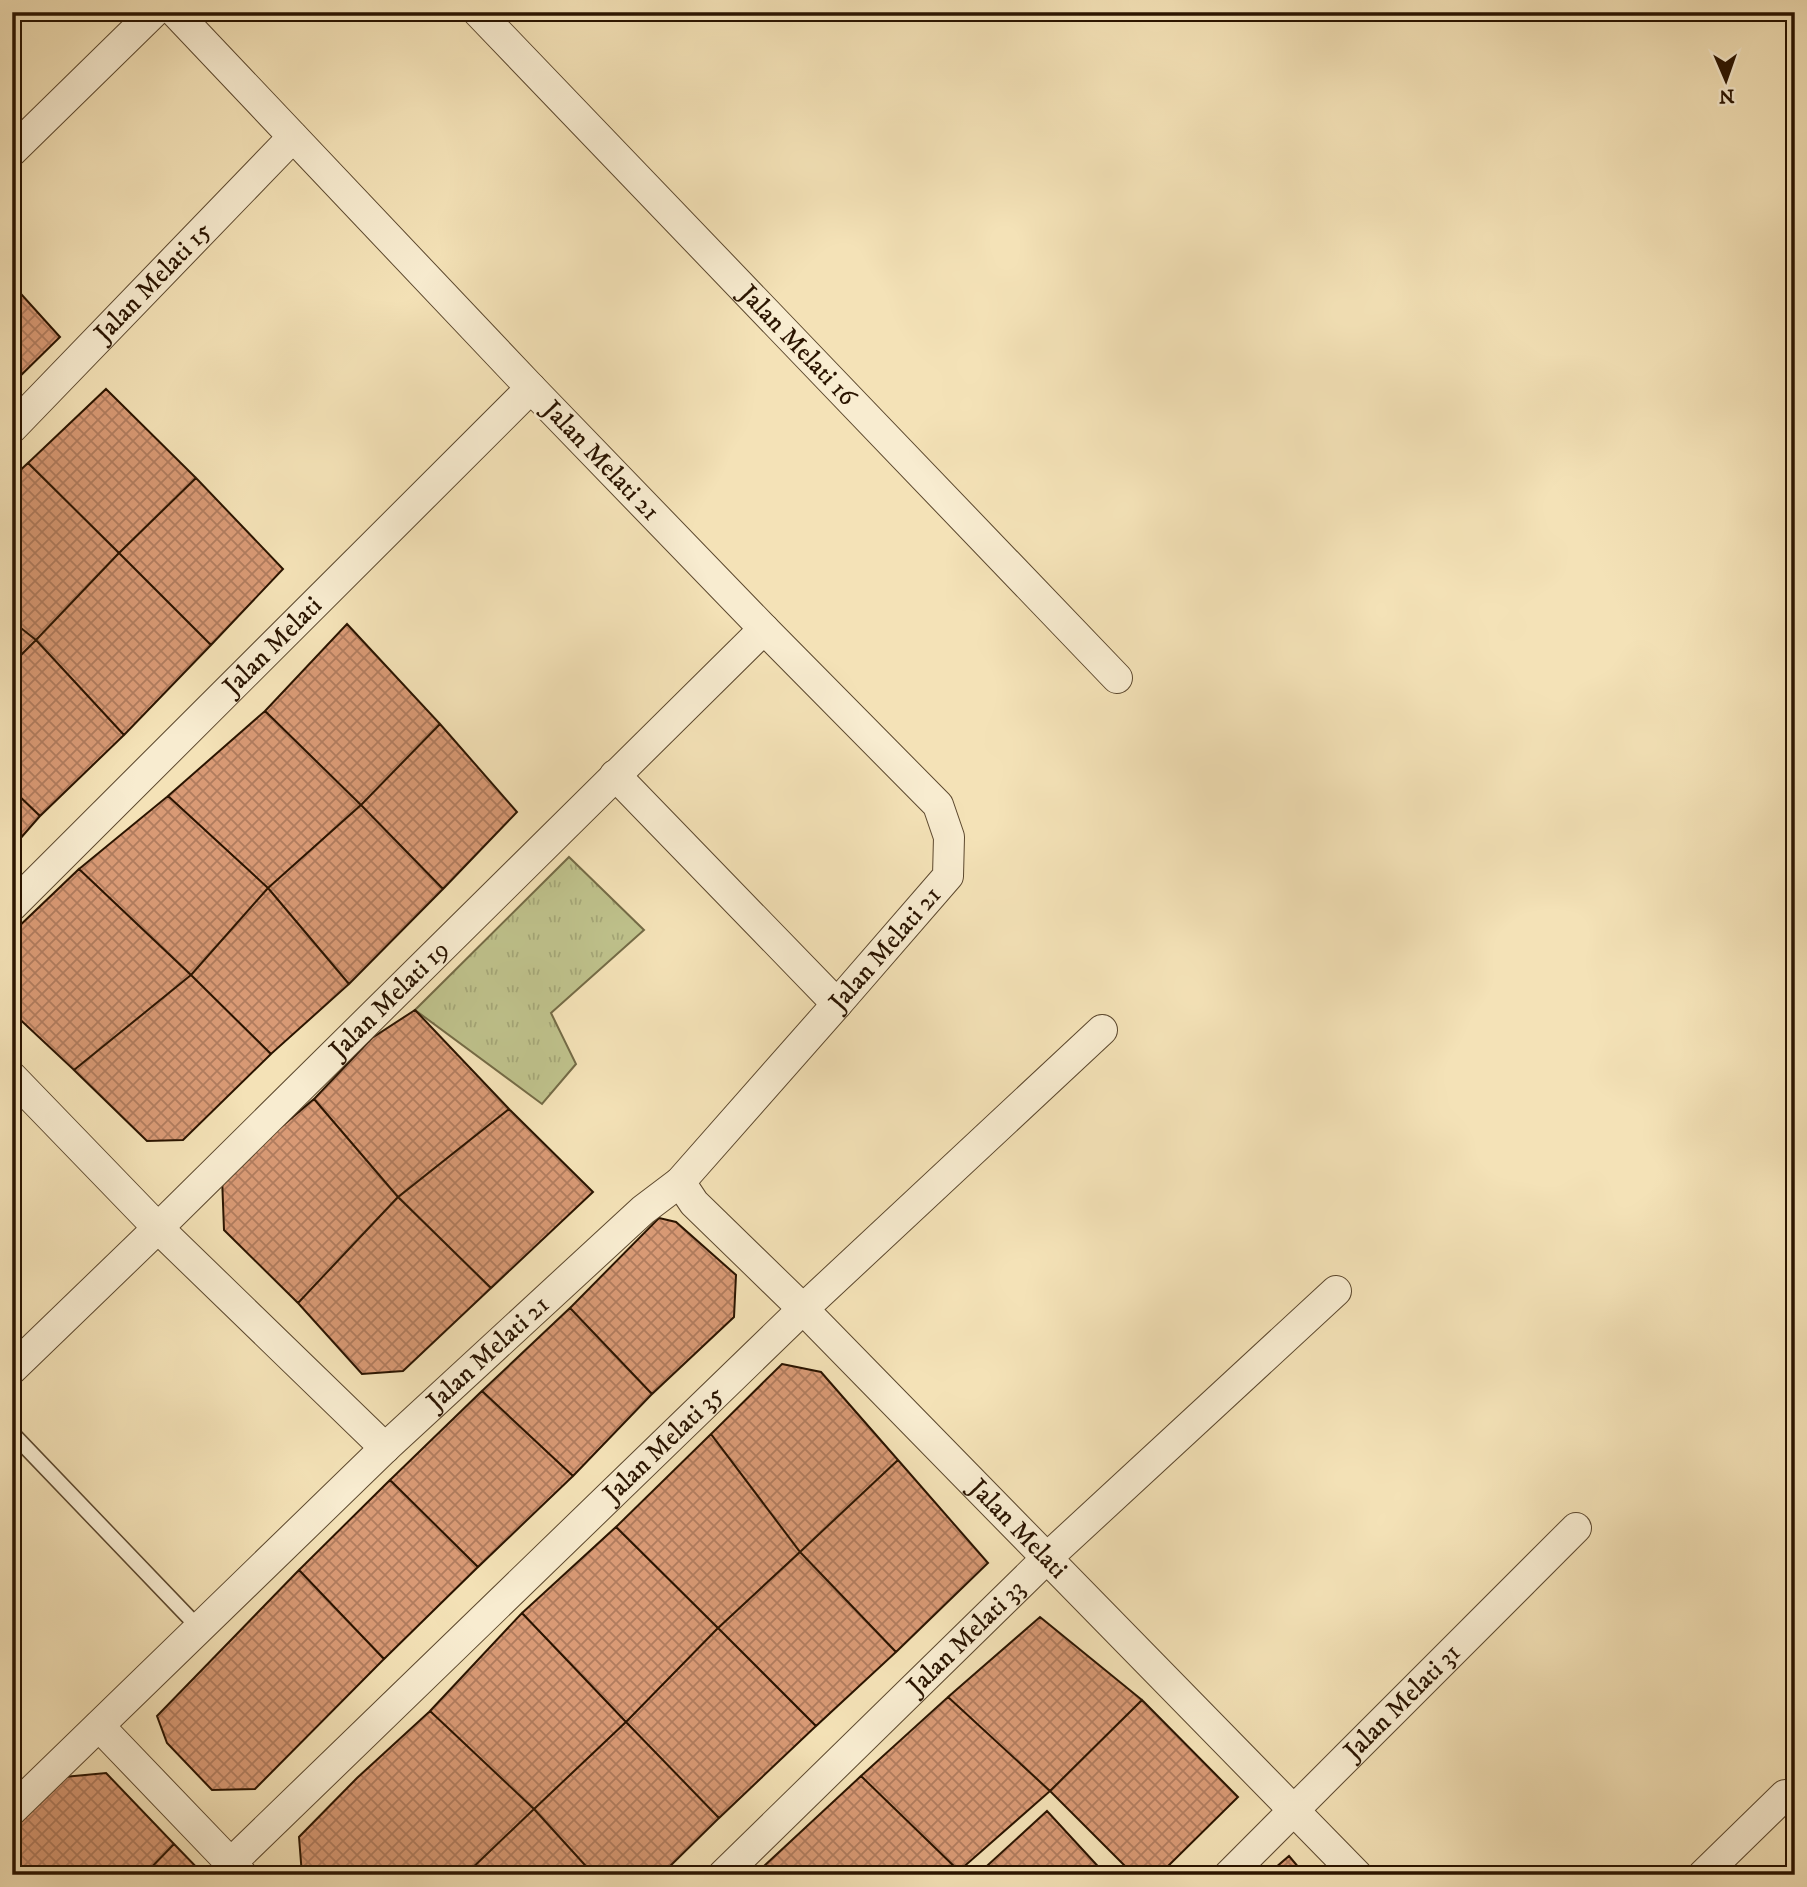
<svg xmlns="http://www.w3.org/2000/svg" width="1807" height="1887" viewBox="0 0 1807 1887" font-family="'IM FELL DW Pica',serif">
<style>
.grass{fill:url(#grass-tufts);stroke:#746b46;stroke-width:2}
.building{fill:url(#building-cross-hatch);stroke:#2a1400;stroke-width:2}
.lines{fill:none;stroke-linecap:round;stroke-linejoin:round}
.service-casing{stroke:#5c482e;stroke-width:17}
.minor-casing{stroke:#5c482e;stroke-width:32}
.service{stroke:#f8ecd0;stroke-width:14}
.minor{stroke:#f8ecd0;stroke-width:30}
.labels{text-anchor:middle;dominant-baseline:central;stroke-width:5;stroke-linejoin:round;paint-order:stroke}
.street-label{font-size:26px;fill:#2a1400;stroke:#f8ecd0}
</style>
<defs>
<pattern id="grass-tufts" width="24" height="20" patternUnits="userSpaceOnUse" patternTransform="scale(1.75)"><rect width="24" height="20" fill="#bfc28c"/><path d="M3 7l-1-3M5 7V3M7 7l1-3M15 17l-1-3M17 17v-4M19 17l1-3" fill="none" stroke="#a4a677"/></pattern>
<pattern id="building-cross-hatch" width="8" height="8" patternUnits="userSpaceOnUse" patternTransform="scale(1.75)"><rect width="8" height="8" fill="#d99a75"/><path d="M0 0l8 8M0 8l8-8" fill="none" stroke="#b07c5e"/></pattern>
</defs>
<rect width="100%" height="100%" fill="#f4e2b7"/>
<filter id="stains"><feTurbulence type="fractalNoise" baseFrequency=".00286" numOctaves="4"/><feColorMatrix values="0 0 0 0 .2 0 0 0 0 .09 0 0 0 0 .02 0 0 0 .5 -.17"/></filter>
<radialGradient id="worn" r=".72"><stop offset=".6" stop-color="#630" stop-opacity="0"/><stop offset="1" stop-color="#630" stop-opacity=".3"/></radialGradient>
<path class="grass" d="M569 857 644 930 551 1013 576 1064 542 1104 415 1010Z"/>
<path class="building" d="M12 284 60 337 12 384Z
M106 389 196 478 119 553 28 463Z
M28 463 119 553 36 640 12 621V478Z
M196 478 283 569 211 645 119 553Z
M119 553 211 645 124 735 36 640Z
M12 621 36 640 12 664Z
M347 624 440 724 361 805 265 711Z
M36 640 124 735 40 816 12 789V664Z
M265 711 361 805 268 888 168 796Z
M440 724 517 812 443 889 361 805Z
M12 789 40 816 12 848Z
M168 796 268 888 191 975 79 869Z
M361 805 443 889 349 984 268 888Z
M79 869 191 975 74 1070 12 1012V933Z
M268 888 349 984 271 1054 191 975Z
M191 975 271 1054 183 1140 147 1141 74 1070Z
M415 1010 509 1109 398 1197 314 1099 372 1038Z
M314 1099 398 1197 298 1303 224 1230 222 1177Z
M509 1109 593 1192 491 1288 398 1197Z
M398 1197 491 1288 403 1371 362 1374 298 1303Z
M659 1218 676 1222 736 1275 734 1317 652 1394 570 1308Z
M570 1308 652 1394 573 1476 482 1391Z
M782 1364 821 1372 898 1460 800 1552 711 1434Z
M482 1391 573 1476 478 1567 390 1480Z
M711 1434 800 1552 718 1628 616 1527Z
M898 1460 988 1563 896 1652 800 1552Z
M390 1480 478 1567 384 1659 299 1570Z
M616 1527 718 1628 626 1722 522 1613Z
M800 1552 896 1652 816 1726 718 1628Z
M299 1570 384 1659 255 1789 212 1790 167 1743 157 1716Z
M522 1613 626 1722 534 1809 430 1711Z
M1040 1617 1142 1700 1050 1791 948 1697Z
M718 1628 816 1726 719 1818 626 1722Z
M948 1697 1050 1791 959 1871 861 1776Z
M1142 1700 1238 1797 1159 1875H1134L1050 1791Z
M430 1711 534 1809 465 1875H302L299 1837 357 1778Z
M626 1722 719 1818 661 1875H594L534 1809Z
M106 1773 174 1844 144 1875H12V1828L64 1777Z
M861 1776 959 1871 956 1875H771L763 1867Z
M534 1809 594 1875H465Z
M1047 1811 1106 1875H977Z
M174 1844 204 1875H144Z
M1289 1856 1305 1875H1267Z"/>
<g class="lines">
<defs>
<path id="service" d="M12 1433 199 1628"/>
<g id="minor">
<path id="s1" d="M478 12 1117 678"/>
<path d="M12 151 154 12"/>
<path id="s2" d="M12 428 293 137"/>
<path d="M615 775 837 1004"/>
<path id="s3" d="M12 906 531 388"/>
<path d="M12 1077 158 1228 385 1448"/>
<path id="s4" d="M680 1182 694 1203 803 1309 1357 1875"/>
<path id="s5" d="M12 1369 158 1228 764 629"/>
<path d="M99 1726 242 1875"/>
<path id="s6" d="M12 1810 385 1448 643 1210 680 1182 837 1004 948 876 949 837 938 805 764 629 531 388 175 12"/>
<path id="s7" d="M231 1863 803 1309 1102 1030"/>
<path id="s8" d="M723 1875 1047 1558 1336 1291"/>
<path id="s9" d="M1229 1875 1576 1528"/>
<path d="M1703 1875 1785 1795"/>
</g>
</defs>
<use href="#service" class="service-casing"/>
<use href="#minor" class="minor-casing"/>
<use href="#service" class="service"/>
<use href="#minor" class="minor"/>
</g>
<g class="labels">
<g class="street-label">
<text stroke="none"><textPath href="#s2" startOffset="203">Jalan Melati 15</textPath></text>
<text stroke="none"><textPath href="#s1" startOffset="462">Jalan Melati 16</textPath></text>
<text transform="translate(601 461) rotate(46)">Jalan Melati 21</text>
<text stroke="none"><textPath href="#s3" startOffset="368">Jalan Melati</textPath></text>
<text stroke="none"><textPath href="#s6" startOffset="1228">Jalan Melati 21</textPath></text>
<text stroke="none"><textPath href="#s5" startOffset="528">Jalan Melati 19</textPath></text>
<text stroke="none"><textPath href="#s6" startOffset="660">Jalan Melati 21</textPath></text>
<text stroke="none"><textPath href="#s7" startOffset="602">Jalan Melati 35</textPath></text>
<text stroke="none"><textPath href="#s4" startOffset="485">Jalan Melati</textPath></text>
<text stroke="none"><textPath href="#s8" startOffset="340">Jalan Melati 33</textPath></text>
<text stroke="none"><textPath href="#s9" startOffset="245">Jalan Melati 31</textPath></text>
</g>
</g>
<rect width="1807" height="1887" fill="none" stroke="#f4e2b7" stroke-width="42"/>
<rect x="14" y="14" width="1779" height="1859" fill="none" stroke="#2a1400" stroke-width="3.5"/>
<rect x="21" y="21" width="1765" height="1845" fill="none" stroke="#2a1400" stroke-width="2"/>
<g transform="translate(1726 80) rotate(178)" stroke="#f8ecd0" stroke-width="5" paint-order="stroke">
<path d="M0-5L12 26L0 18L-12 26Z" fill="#2a1400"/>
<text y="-10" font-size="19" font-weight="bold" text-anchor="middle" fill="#2a1400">N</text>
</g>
<rect width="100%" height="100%" filter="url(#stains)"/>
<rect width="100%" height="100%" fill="url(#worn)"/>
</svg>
